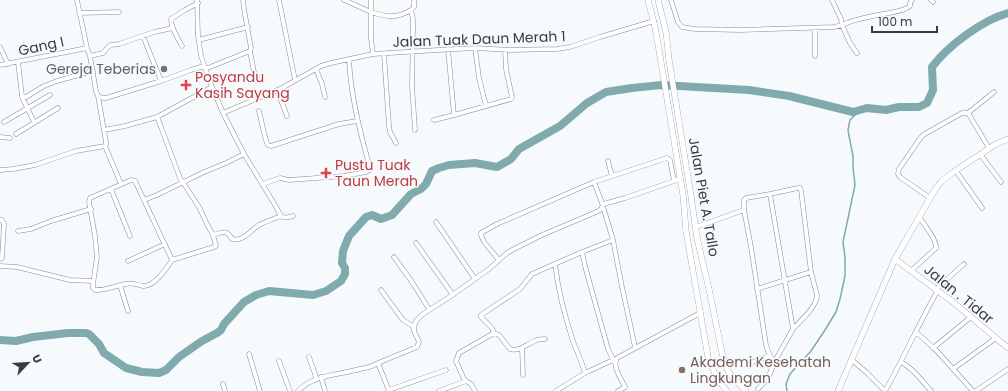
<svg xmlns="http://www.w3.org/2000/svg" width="1008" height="391" viewBox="0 0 1008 391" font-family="Poppins,sans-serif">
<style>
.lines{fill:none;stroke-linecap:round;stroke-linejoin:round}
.stream{stroke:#80aaae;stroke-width:1.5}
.river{stroke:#80aaae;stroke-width:8}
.street-casing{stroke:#868c94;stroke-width:5}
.secondary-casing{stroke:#868c94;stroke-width:6}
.street{stroke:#fff;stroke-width:4}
.secondary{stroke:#fff;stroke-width:5.5}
.worship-dot{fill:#6b7280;stroke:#f7fafd;stroke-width:1.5}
.health-dot{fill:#e0444e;stroke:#f7fafd;stroke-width:1.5}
.education-dot{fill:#8d6e63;stroke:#f7fafd;stroke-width:1.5}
.labels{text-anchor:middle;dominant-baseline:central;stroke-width:3;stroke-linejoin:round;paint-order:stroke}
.street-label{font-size:14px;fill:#383b3f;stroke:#f7fafd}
.worship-label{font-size:14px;fill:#5b616d;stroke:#f7fafd;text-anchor:end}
.health-label{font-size:14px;fill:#be3a42;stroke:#f7fafd;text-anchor:start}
.education-label{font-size:14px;fill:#785e54;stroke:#f7fafd;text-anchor:start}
</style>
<rect width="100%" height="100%" fill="#f7fafd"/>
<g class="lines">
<path class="stream" d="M787 391 786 384 790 374 811 351 825 330 836 312 840 299 845 276V257L843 242 855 185 853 167V156L849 136 848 130 850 120 856 114 867 108"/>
<path class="river" d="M0 340 16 341 33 337 68 333H86L89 334 99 344 104 353 126 368 142 372 159 373 166 370 179 357 202 341 217 333 221 330 224 324 244 302 256 295 269 291 313 295 326 291 341 281 345 274V268L342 263 343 251 349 236 366 217 372 215 381 219 392 215 411 194 421 189 426 184 432 171 439 168 449 165 475 163 497 167 511 159 519 149 560 126 587 103 606 92 632 88 661 85 749 90 789 96 853 112 867 108 886 110 899 107H919L927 103 933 90 932 67C948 46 982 20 1008 13"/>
<defs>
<path id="street" d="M77 0 87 48 90 56 96 91 98 96 103 98H106L161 81 191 70 204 66
M197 0 198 36 201 56 210 82 223 113 244 154 275 205 281 216C274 219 266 221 259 225 251 230 243 242 232 239 226 229 223 232 213 235
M279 0 295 80
M344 0 371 12V38L373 54
M371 0V12C386 17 396 19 411 10
M414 0V7L411 10 413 19V29L412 86 415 130
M671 0 678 22 682 27 695 29 740 30 834 27 842 25 841 19 832 0
M931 0 933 2
M79 13 119 12
M815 28V56
M143 36 161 81
M199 40 248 27
M182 46C178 38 171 29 171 19L185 10 198 3
M0 47 8 64
M475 48 479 78 486 106
M448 49 454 115 511 99 512 97 506 69 505 50
M250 51 254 72
M857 53 850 43 842 25C854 19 869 17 883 14 892 12 903 12 910 6V3L912 0
M384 54 389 126 390 132 396 143
M90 56 103 53 108 47 111 45 119 44 154 32 173 28
M18 62 22 96 26 97 44 86 57 81 93 71
M0 65 87 48
M205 69 250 51 251 48 244 9 243 0
M316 69 322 84 325 97
M277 90 287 116
M22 96 23 99 34 122
M259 111C261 118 265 141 268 145 269 145 270 146 271 146L339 124 357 121
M223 113 282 88 321 66 331 63 373 54 438 50 475 48 510 50 557 49 570 47 600 37 654 21
M157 117 161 127 180 178 199 207 207 224 213 235 216 246 214 247 172 260
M434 120 454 115
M4 122 50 95
M104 130 125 126 157 117 212 87
M16 134 58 108
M0 137 10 138
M105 146 121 184
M989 148 968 113 994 92
M980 154 1001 182
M608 161 612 176
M0 170 13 169 35 165 76 151 105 146 106 145V142L98 96
M956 171 982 208
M131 180 135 181 136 183 172 260C167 268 154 287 143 286 137 285 132 282 125 284 115 286 105 291 95 290L93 288V284L97 257 95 236 89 202 90 198Z
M594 182 602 203 613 240 622 287 635 347
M263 184 280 178 289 180 344 176 366 172 370 170V168C360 132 351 97 349 60
M111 189 130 236
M770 194 793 329 775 361C769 358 768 351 766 345L751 247 744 210V200L746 198 770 194 798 188H800L801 190 811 272 817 295C817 307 800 321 793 329
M930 198 900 177 898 174 899 169 919 140 923 135 962 113H968
M144 200 157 195 202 173 226 163 244 154
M281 216C284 219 288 217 293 216
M0 220H2L4 224 2 258 0 259
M436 222 475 279
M696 227 744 210
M18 231 31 229 51 221 91 209
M416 243 453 295
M582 252 585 266 608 349 615 363
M394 257 412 282 429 309
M499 260 484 242 481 235V233L497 224 594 182 667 158 670 160 674 181
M128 261 165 244
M555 264C558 289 565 317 573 341 577 352 582 362 585 373
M0 266 17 267 70 280 93 281
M911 271 936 248C937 240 924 224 919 217
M120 285 128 311
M757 289 811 272
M936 289 964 264
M381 290 403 320 414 327
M916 332 935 349 973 391
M545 339C541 339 538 339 535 341 526 344 520 352 510 349L499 335 494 333 492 328 481 317V315L520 289 532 274 582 252 613 240
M522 348 523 375
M933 348 971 317
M249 354 260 391
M309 357 315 374 316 379
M852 360 866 372 885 391C904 358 919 323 938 290
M279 361 290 391
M753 362 769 356
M901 362C913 368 922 381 931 391
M378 363 389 391
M953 369 996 338
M321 377 325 391
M466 381 464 379 456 361 459 353 494 333
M223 384 225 391
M758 389 768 378 775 361
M389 390 446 370
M298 391C315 374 339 375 360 369 367 368 373 366 378 363L417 347 419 342 414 331V327L416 321 423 314 448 298 489 269 507 253 512 250 542 235 594 213 600 210 604 204 607 203 625 198 680 179
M439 391 466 381 471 384 475 391
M556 391 585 373 613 360
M618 391 625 387C621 378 612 367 617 358L700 313
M976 391 1008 369"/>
<path id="secondary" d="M648 0 655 27 659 50 683 195 686 231 708 357 717 379 727 391
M658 0 666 32 669 60 691 196 697 238 709 289 722 353 727 369 733 378 746 391
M895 259 953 302 996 338 1008 348
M838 391 895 259 936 188 942 181 952 173 996 144 1008 139"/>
</defs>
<use href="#street" class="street-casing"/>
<use href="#secondary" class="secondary-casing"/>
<use href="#street" class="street"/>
<use href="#secondary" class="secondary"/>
</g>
<circle class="worship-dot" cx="164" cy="69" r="4"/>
<g class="health-dot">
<path d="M184 79h4v4h4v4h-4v4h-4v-4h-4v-4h4z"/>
<path d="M324 167h4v4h4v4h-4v4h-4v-4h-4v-4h4z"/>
</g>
<circle class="education-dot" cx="682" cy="370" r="4"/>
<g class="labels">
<g class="street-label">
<text transform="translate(479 39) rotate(-2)">Jalan Tuak Daun Merah 1</text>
<text transform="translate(41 46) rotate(-12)">Gang I</text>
<text transform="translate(704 197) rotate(80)">Jalan Piet A. Tallo</text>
<text transform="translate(959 294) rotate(39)">Jalan . Tidar</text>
</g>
<g class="worship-label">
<text x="156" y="69">Gereja Teberias</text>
</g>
<g class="health-label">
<text x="195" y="77">Posyandu<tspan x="195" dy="16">Kasih Sayang</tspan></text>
<text x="335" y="165">Pustu Tuak<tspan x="335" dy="16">Taun Merah</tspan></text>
</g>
<g class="education-label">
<text x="690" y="362">Akademi Kesehatah<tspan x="690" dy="16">Lingkungan</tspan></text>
</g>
</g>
<g transform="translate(28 363) rotate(65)" stroke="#f7fafd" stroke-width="3" paint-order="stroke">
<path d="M0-3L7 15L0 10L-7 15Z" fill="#383b3f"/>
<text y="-6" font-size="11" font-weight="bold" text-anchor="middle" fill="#383b3f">U</text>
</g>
<path d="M872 26v6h65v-6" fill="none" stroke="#383b3f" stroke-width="2"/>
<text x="878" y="26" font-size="12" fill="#383b3f" stroke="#f7fafd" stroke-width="3" paint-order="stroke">100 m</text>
</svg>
